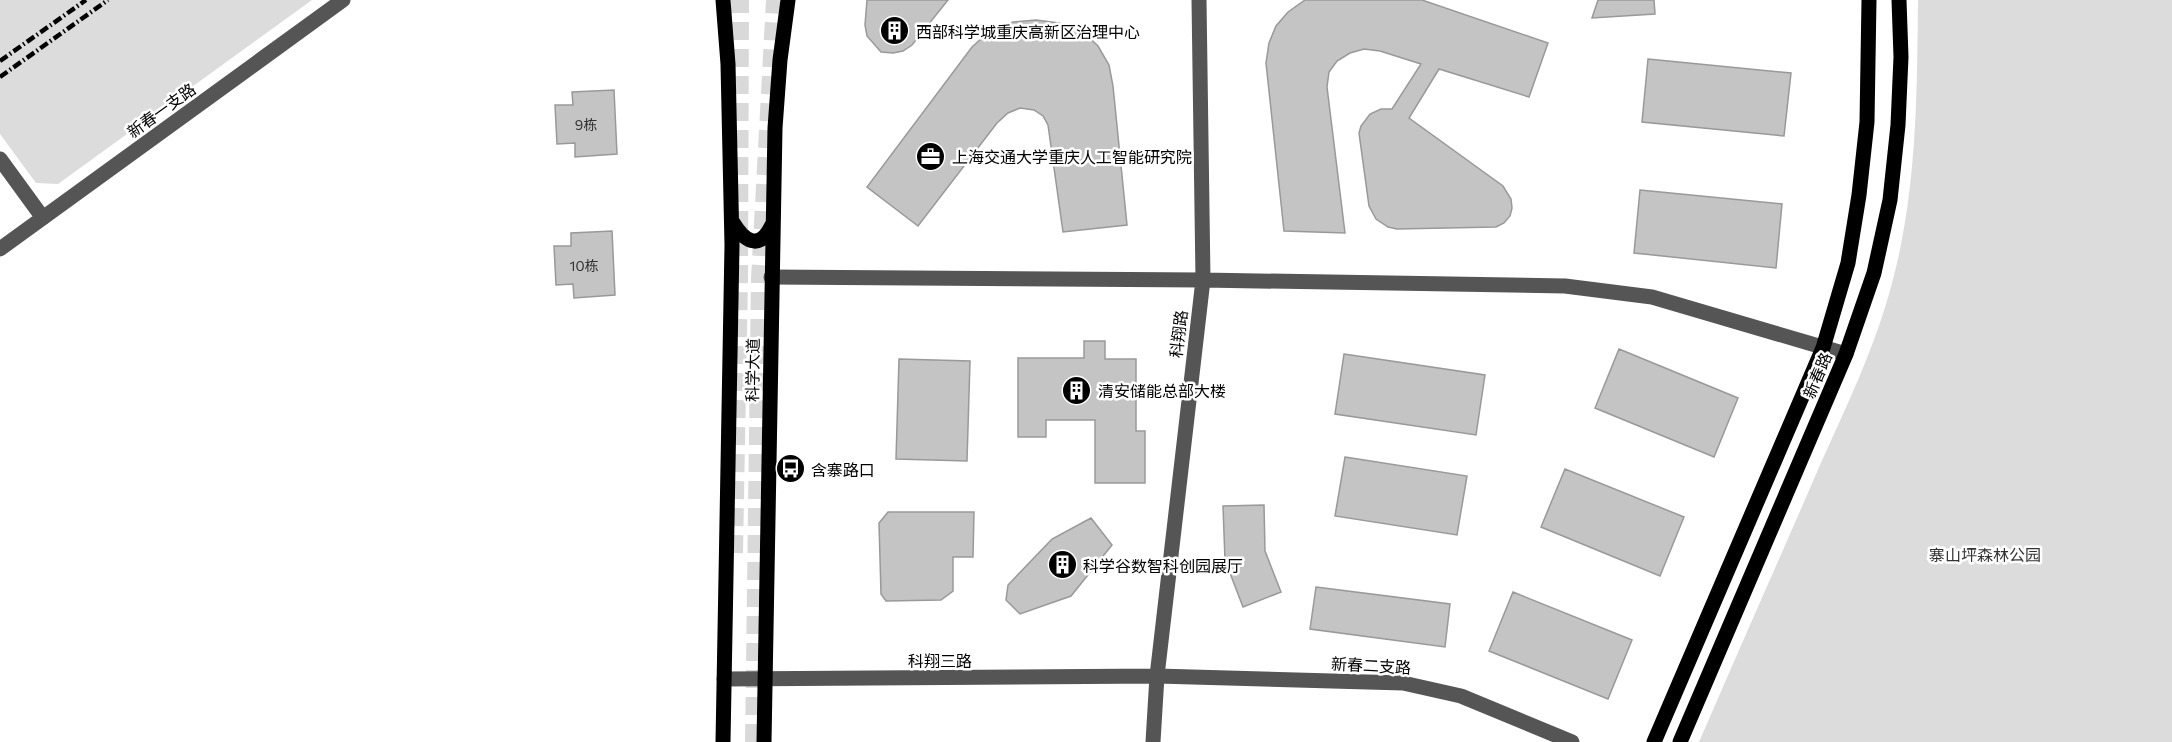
<svg xmlns="http://www.w3.org/2000/svg" width="2172" height="742" viewBox="0 0 2172 742" font-family="Commissioner,'Noto Sans SC',sans-serif">
<style>
.green{fill:#dcdcdc}
.building{fill:#c4c4c4;stroke:#999;stroke-width:1.5}
.lines{fill:none;stroke-linecap:round;stroke-linejoin:round}
.highway-tunnel{stroke:#d9d9d9;stroke-width:18;stroke-dasharray:18 9;stroke-linecap:butt}
.minor{stroke:#555;stroke-width:15}
.major{stroke:#000;stroke-width:15}
.rail{stroke:#000;stroke-width:4.5;stroke-dasharray:9 3 1.5 3;stroke-linecap:butt}
.labels{text-anchor:middle;dominant-baseline:central;stroke-width:5;stroke-linejoin:round;paint-order:stroke}
.number-label{font-size:14px;fill:#313131}
.poi-label{font-size:16px;fill:#000;stroke:#fff;text-anchor:start}
.street-label{font-size:16px;fill:#000;stroke:#fff}
.park-label{font-size:16px;fill:#333;stroke:#fff}
</style>
<rect width="100%" height="100%" fill="#fff"/>
<path class="green" d="M0 0H312L58 184 36 183 0 134Z
M1918 0H2172V742H1699C1738 652 1778 562 1817 472 1844 411 1875 349 1892 283 1917 191 1917 95 1918 0Z"/>
<path class="building" d="M867 0H948L912 45 903 51 893 53 881 52 867 36 865 25Z
M1305 0H1422L1548 43 1529 97 1439 69 1409 118 1503 186 1511 199 1512 208 1510 216 1504 223 1496 227 1397 229 1388 227 1376 219 1369 206 1359 133 1361 126 1370 114 1381 109H1392L1421 64 1380 51 1364 49 1350 53 1337 61 1329 72 1327 87 1345 233 1284 231 1266 63 1269 43 1276 26 1288 12Z
M1598 0H1654L1655 14 1592 18Z
M1036 20 1059 23 1082 31 1098 46 1109 65 1113 86 1127 225 1063 232 1048 125 1043 116 1034 110 1020 108 1008 113 997 123 918 226 867 187 972 47 990 31 1013 22Z
M1648 59 1791 73 1784 136 1642 122Z
M614 90 617 154 575 157V143L557 144 555 105H573L572 92Z
M1640 190 1782 204 1776 268 1634 253Z
M612 231 615 295 574 298 573 284 556 285 554 246H571V233Z
M1084 341H1105V359H1136V431H1145V483H1095V420H1046V437H1018V358H1084Z
M1619 349 1738 398 1714 457 1595 408Z
M1344 354 1485 375 1476 435 1335 414Z
M899 359 970 361 967 461 896 459Z
M1345 457 1467 476 1457 535 1335 516Z
M1565 469 1684 517 1660 576 1541 527Z
M1264 505 1265 551 1281 592 1243 607 1225 560 1223 506Z
M888 512H974L973 557H953V591L941 600 886 601 881 594 879 523Z
M1091 518 1112 545 1071 596 1020 614 1006 600 1008 585 1052 539Z
M1316 587 1450 604 1445 647 1310 629Z
M1513 592 1632 640 1608 699 1489 651Z"/>
<g class="lines">
<path class="highway-tunnel" d="M734 553 739 279 740 0
M754 742 760 279 775 0"/>
<path class="minor" d="M0 159 43 218
M0 249 343 0
M771 277 1203 280 1565 286 1652 297 1846 354
M724 679 1157 676 1403 683 1461 696 1572 742
M1153 742 1157 676 1203 280 1199 0"/>
<path class="major" d="M723 0 728 64 732 245 723 742
M732 221C744 241 759 252 772 225
M764 742 775 128 780 60 788 0
M1654 742 1823 348 1848 263 1859 195 1867 122 1869 0
M1680 742 1846 354 1874 273 1890 200 1898 125 1901 57 1899 0"/>
<path class="rail" d="M0 61 86 0
M0 77 108 0"/>
</g>
<defs>
<symbol id="building-disc" viewBox="-11 -11 22 22"><circle r="9.5" fill="#000" stroke="#fff"/><path d="M-4-6H4V6H1V3H-1V6H-4ZM-2.5-4.3h1.7v1.8h-1.7ZM.8-4.3h1.7v1.8H.8ZM-2.5-1h1.7V.8h-1.7ZM.8-1h1.7V.8H.8Z" fill="#fff"/></symbol>
<symbol id="office-disc" viewBox="-11 -11 22 22"><circle r="9.5" fill="#000" stroke="#fff"/><path d="M-6-3h4V-5.5h4V-3h4V5H-6ZM-1-4.5V-3h2v-1.5ZM-6 0V1H6V0Z" fill="#fff"/></symbol>
<symbol id="bus-disc" viewBox="-11 -11 22 22"><circle r="9.5" fill="#000" stroke="#fff"/><path d="M-5-6H5V4H4V6H2V4H-2V6H-4V4H-5ZM-3.5-4V0h7V-4ZM-3.5 1.2v1.5H-2V1.2ZM2 1.2v1.5H3.5V1.2Z" fill="#fff"/></symbol>
</defs>
<g fill-rule="evenodd">
<use href="#building-disc" x="878" y="14" width="33" height="33"/>
<use href="#office-disc" x="914" y="140" width="33" height="33"/>
<use href="#building-disc" x="1060" y="374" width="33" height="33"/>
<use href="#bus-disc" x="774" y="452" width="33" height="33"/>
<use href="#building-disc" x="1046" y="548" width="33" height="33"/>
</g>
<g class="labels">
<g class="number-label">
<text x="586" y="124">9栋</text>
<text x="584" y="265">10栋</text>
</g>
<g class="poi-label">
<text x="916" y="31">西部科学城重庆高新区治理中心</text>
<text x="952" y="156">上海交通大学重庆人工智能研究院</text>
<text x="1098" y="390">清安储能总部大楼</text>
<text x="811" y="469">含寨路口</text>
<text x="1083" y="565">科学谷数智科创园展厅</text>
</g>
<g class="street-label">
<text transform="translate(161 110) rotate(-36)">新春一支路</text>
<text transform="translate(1178 334) rotate(-83)">科翔路</text>
<text transform="translate(752 370) rotate(-89)">科学大道</text>
<text transform="translate(1817 375) rotate(-67)">新春路</text>
<text x="940" y="660">科翔三路</text>
<text transform="translate(1371 665) rotate(3)">新春二支路</text>
</g>
<g class="park-label">
<text x="1985" y="554">寨山坪森林公园</text>
</g>
</g>
</svg>
